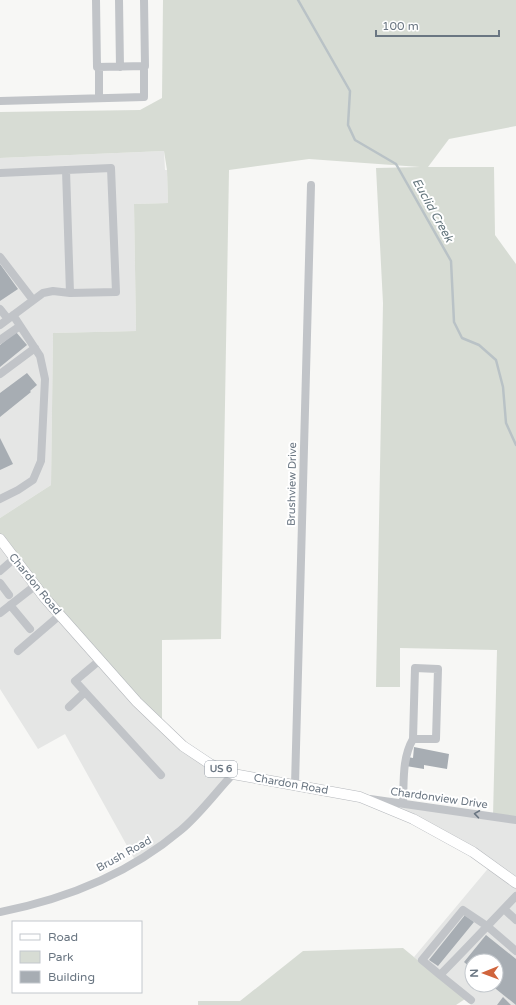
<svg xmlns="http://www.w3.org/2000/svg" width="516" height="1005" viewBox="0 0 516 1005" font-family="'Varela Round',sans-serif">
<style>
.built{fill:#e5e6e5;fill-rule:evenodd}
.green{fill:#d7dcd4}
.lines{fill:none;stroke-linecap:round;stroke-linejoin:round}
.stream{stroke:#b9c2c6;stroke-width:2.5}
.building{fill:#a7adb3}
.major-casing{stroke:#b5b8bc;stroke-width:11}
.minor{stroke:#c1c4c8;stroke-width:8}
.major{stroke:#fff;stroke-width:10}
.oneway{stroke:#6a7682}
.labels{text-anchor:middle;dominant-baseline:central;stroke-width:4;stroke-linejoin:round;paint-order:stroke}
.shield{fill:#fff;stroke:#979fa8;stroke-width:1}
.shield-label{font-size:10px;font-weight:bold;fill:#6a7682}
.street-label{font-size:11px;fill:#6a7682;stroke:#fff}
.water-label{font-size:12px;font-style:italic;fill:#65777e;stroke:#fff}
</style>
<rect width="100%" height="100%" fill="#f7f7f5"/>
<path class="built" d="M164 151 165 170H167L168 203 134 204 136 331 53 333 51 485 0 518V158Z
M0 539 162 728 233 774 182 829 136 862 65 734 38 749 0 689Z
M360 797 516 820V1005H471L414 957 491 865ZM472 961H496V985H472Z"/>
<path class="green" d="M163 0H516V126L449 139 428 167H494L495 235 516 264V820L493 817 497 650 400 648V687H376L383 303 376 168 420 167 309 159 229 170 221 639 162 640V728L0 539V518L51 485 53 333 136 331 134 204 168 203 167 170 164 151 0 158V112L140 110 162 98Z
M403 948 465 999 456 1005H198V1001H240L303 951Z"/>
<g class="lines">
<path class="stream" d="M298 0 350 91 348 125 355 140 396 164 451 261 454 322 462 338 479 345 496 360 503 387 506 423 516 445"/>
</g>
<path class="building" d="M0 264 18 289 0 301Z
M16 332 27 345 0 367V345Z
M27 373 37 385 30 391 31 392 0 417V393Z
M0 438 13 464 0 470Z
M414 747 449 754 447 769 424 765V769L406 766 408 757 413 758Z
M465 915 474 922 438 966 429 960Z
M486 935 516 959V1005L491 985H496V961H472V969L464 962Z
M503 997 511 1005H497Z"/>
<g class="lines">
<defs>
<path id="major" d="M0 539 44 597 137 702 183 746 210 764 233 774 360 797 413 819 473 852 516 883"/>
</defs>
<use href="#major" class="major-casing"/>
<path class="minor" d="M96 0 97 67 145 66 144 0
M119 0 120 67
M99 71V98
M0 101 144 97V70
M0 173 111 168 116 292 70 293 66 170
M0 257 33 300
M0 309 8 319
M0 325 43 293 53 291 70 293
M0 340 20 326
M0 374 35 348
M0 499 18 490 33 480 41 461 45 379 40 356 13 315
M0 571 15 558
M0 583 9 595
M10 605 30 629
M0 613 36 585
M18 651 60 615
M85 692 161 775
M69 707 85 692 75 681 100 660
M295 785 311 185
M370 799 516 820
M403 803C404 781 402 758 413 739H436L438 669 415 668 413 739
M516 896C491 922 466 949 440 975L422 960 463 910 487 926 516 951
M504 909 516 920
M0 912C66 899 129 874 181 830 200 814 216 792 233 774
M440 975 471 1000"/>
<use href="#major" class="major"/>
</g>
<defs><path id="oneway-chevron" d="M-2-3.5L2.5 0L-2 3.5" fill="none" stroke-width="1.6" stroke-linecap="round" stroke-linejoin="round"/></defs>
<use class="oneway" href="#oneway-chevron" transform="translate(477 814) rotate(-172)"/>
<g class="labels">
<rect class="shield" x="205" y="761" width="32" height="16" rx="3"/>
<g class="shield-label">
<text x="221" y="769">US 6</text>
</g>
<g class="street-label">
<text transform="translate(292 484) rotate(-89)">Brushview Drive</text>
<text transform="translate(35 584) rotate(51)">Chardon Road</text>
<text transform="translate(291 784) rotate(10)">Chardon Road</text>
<text transform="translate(439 798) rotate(8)">Chardonview Drive</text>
<text transform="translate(124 854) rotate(-29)">Brush Road</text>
</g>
<g class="water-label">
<text transform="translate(433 210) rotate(61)">Euclid Creek</text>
</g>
</g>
<rect x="12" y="921" width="130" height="72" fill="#ffffff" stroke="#c3c8cd"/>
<rect x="20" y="934" width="20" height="6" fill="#ffffff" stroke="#c3c8cd"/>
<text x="48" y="941" font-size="12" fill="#6a7682">Road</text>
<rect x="20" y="951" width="20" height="12" fill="#d7dcd4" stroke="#c3c8cd"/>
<text x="48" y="961" font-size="12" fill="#6a7682">Park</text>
<rect x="20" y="971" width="20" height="12" fill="#a7adb3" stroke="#c3c8cd"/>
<text x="48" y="981" font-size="12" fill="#6a7682">Building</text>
<g transform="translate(484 973) rotate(269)"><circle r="19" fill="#ffffff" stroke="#c3c8cd"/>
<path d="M0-3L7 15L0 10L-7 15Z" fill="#d0643c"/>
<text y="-6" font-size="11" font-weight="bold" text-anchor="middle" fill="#6a7682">N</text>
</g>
<path d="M376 30v6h123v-6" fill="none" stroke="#6a7682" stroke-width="2"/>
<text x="382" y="30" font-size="12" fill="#6a7682" stroke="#ffffff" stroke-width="3" paint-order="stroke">100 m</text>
</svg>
